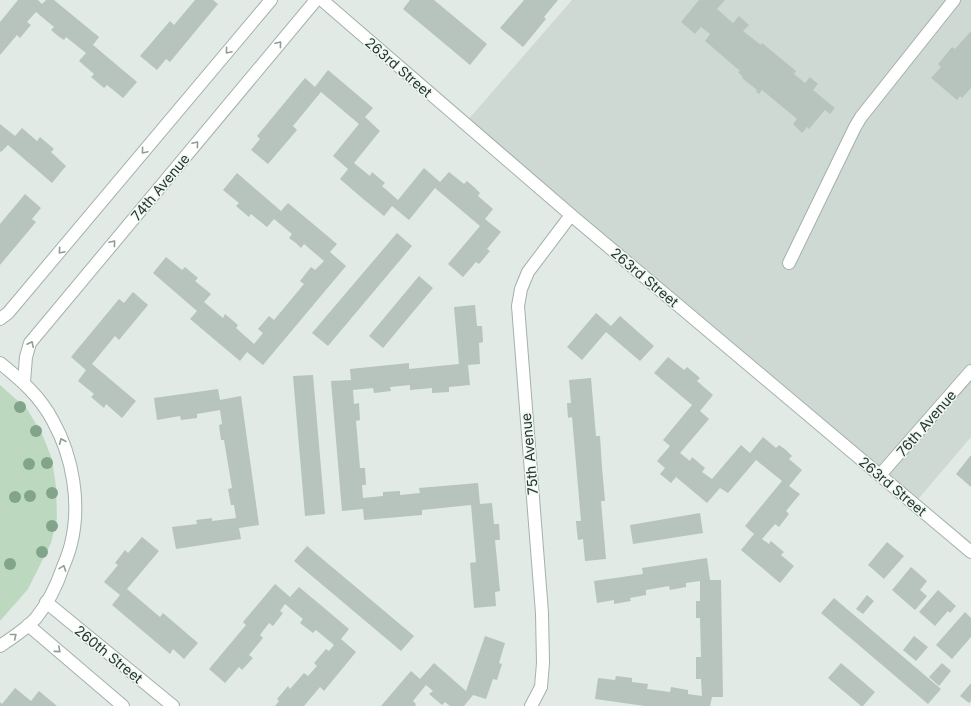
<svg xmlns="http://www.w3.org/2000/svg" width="971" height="706" viewBox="0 0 971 706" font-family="Inter,sans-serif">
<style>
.built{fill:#cfd9d3}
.green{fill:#bcd9c0}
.building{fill:#b6c4bd}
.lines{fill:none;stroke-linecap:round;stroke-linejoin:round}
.minor-casing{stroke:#a4b1ab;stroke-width:14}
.minor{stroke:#fff;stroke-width:12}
.tree{fill:#81a48b}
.oneway{stroke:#919c98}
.labels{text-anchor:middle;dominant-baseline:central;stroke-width:3;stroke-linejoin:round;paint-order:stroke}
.street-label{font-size:14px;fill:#233830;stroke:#f1f7f3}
</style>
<rect width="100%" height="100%" fill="#e1eae5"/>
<path class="built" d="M572 0H971V437L914 504 467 121Z"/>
<path class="green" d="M0 385 27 409 42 434 52 459 56 487 57 518 51 543 28 589 0 621Z"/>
<path class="building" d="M18 0H38L42 4 46 0H54L99 37 93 45 137 82 123 98 107 85 104 88 91 77 94 74 79 61 86 53 66 37 64 40 58 36 51 30 54 27 36 12 27 22 31 25 20 38 17 35 0 55V22Z
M195 0H213L218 4 170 62 166 59 157 70 140 56 170 21 174 25Z
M410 0H434L487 44 470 65 403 9Z
M524 0H558L544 17 546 19 523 47 500 28Z
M699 0H725L717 9 733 23 739 16 749 25 743 31 761 45 762 43 796 71 794 74 805 83 810 77 818 84 813 90 835 108 830 114 825 110 809 129 807 127 802 133 793 124 797 119 762 90 759 94 756 92 757 90 742 78 743 77 738 72 740 71 705 41 710 34 701 27 695 34 681 22Z
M971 31V88L962 98 960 96 957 100 931 78 941 67 938 64 952 47 955 49Z
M328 70 373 108 365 117 380 131 354 163 370 176 372 172 385 183 382 186 398 200 424 168 440 182 449 172 464 184 467 181 474 187 480 193 478 196 493 209 485 219 501 232 487 249 490 251 485 257 479 264 476 262 463 277 448 264 480 226 435 188 409 220 392 206 384 216 362 198 340 179 348 169 333 156 359 124 321 92 293 126 297 130 268 164 251 150 260 139 257 136 305 78 315 87Z
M0 124 15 136 22 128 37 141 40 137 54 149 51 152 66 166 52 183 8 145 1 152 0 151Z
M237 173 281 211 288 203 337 244 330 252 346 266 263 365 247 352 240 361 190 319 197 311 153 273 166 257 182 270 185 267 198 278 195 281 211 294 204 302 223 318 225 314 238 325 236 328 254 344 263 333 258 329 269 316 274 320 304 284 300 281 311 267 315 270 324 261 304 244 301 248 296 243 289 238 292 234 274 219 267 227 251 214 249 217 236 206 239 203 223 190Z
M25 194 41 208 32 219 36 222 0 265V224Z
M397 233 412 246 328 346 312 333Z
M419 276 433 288 383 348 369 336Z
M133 292 148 305 119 340 115 336 92 364 136 401 122 418 106 404 104 408 91 397 94 394 78 381 86 370 71 357 119 299 124 303Z
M475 305 477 326H482L483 342 479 343 480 364 468 365 470 385 449 387V392L432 393V388L410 390V385L390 387 391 391 374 393 373 388 353 390 354 404 359 403 360 420 356 421 360 468H365L366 485H362L363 498 383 496V492L400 491V495L420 493 419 488 478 483 480 504 492 503 494 524H499L500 540H495L500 591 495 592 496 606 474 608 470 563 476 562 471 505 422 510V515L364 520 363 509 342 511 331 381 351 380 350 369 409 363V369L459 364 454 307Z
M596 313 611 326 620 316 654 346 640 361 606 332 582 360 567 347Z
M668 357 684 370 687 367 700 378 697 381 713 395 700 411 709 419 680 453 690 461 692 457 705 468 702 472 712 479 741 445 750 453 763 437 776 448 779 445 786 450 792 456 789 459 802 470 789 486 800 494 786 511 789 514 779 527 775 524 762 539 769 544 771 541 778 547 784 552 781 555 794 566 780 583 741 550 754 534 745 526 782 481 756 460 728 493 720 488 707 503 676 477 671 483 660 474 665 468 657 461 670 446 663 440 692 405 654 373Z
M313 375 325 514 305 516 293 376Z
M591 378 596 436H600L602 468 605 501H601L606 559 585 561 583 539 578 540 577 532 576 521H581L572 417 568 418 567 403H571L569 380Z
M218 389 220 400 241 396 259 525 239 528 241 539 176 549 172 527 197 524 196 520 212 518V521L236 518 234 505H231L228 489 232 488 224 440H221L219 425 222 424 220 410 197 414V418L181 420 180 416 157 420 154 398Z
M971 455V487L956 474Z
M700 513 703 533 633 544 630 525Z
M142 537 159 551 127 589 160 617 163 613 198 643 184 659 173 649 170 654 112 605 120 595 104 582 118 565 115 563 125 550 128 553Z
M887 542 904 556 884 579 868 565Z
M307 546 414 636 401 651 294 561Z
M707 558 710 580H721L723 697H712L710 706H645L595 699 598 678 615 680 616 676 632 678V682L648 684 647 689 670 692 671 687 688 690V694L702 696 701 679H696V657H701L700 618H696V601H700V581L686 583V587L670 590 669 586 646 590V595L630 598 631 601 614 604V600L597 603 594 581 643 574 642 568Z
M911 567 927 581 920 590 927 596 915 610 892 590Z
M275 584 290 597 299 587 323 607 349 629 341 639 356 652 324 691 320 687 304 706H275L279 701 277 699 288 686 290 689 304 673 308 676 317 666 314 663 326 649 329 651 334 645 316 630 313 633 300 623 303 619 285 604 280 611 283 613 273 626 269 623 260 635 263 638 249 655 253 658 242 670 239 667 225 683 209 669 246 625 243 622Z
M938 590 956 606 950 613 948 611 935 626 919 612Z
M867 595 874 601 863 614 856 609Z
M834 598 941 689 928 704 821 613Z
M965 612 971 618V637L952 659 936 645Z
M485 636 505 643 499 663 502 664 497 680 493 679 486 699 473 695 464 706H450L445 702 442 705 429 694 433 691 426 685 413 701 416 704 415 706H381L411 671 420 679 434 663 466 691Z
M914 636 928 647 916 661 903 650Z
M841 663 875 692 863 706H861L828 678Z
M942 663 951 671 939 686 929 677Z
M971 683V701L969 703 960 696Z
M15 688 31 701 39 691 57 706H0V702L2 704Z"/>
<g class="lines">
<defs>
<path id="minor" d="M322 0 571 215 971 552
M789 263 855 127 861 117 954 0
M0 319 8 313 271 0
M0 363C21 380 40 396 53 421 73 457 81 504 71 544 69 552 66 560 63 567 57 585 48 603 36 618 26 629 12 638 0 646
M24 382 26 357 30 343 316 0
M880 475 971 371
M46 602 173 706
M28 625 123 706
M531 706 541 687 543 663 542 613 518 306 521 289 528 272 571 215"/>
</defs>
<use href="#minor" class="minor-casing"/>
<use href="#minor" class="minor"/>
</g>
<g class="tree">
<circle cx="20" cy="407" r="6"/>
<circle cx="36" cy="431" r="6"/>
<circle cx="47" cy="463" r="6"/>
<circle cx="29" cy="464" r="6"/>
<circle cx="52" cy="493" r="6"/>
<circle cx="30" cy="496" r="6"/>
<circle cx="15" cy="497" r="6"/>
<circle cx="52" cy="526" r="6"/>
<circle cx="42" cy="552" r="6"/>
<circle cx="10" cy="564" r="6"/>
</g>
<defs><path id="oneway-chevron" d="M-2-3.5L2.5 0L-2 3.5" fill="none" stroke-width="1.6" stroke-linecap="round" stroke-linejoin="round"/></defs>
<g class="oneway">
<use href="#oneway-chevron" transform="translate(279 44) rotate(-50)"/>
<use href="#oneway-chevron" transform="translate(228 51) rotate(130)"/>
<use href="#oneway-chevron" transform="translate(196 144) rotate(-50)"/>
<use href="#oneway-chevron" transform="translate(144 151) rotate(130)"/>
<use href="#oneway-chevron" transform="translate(113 243) rotate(-50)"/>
<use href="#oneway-chevron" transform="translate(61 251) rotate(130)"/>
<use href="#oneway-chevron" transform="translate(31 344) rotate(-64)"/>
<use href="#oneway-chevron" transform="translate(62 441) rotate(-113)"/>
<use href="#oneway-chevron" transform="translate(63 568) rotate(-70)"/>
<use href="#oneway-chevron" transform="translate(14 636) rotate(-39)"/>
<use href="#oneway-chevron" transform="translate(58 650) rotate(41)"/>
</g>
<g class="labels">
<g class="street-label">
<text transform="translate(399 67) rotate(41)">263rd Street</text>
<text transform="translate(160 187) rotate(-50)">74th Avenue</text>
<text transform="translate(645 277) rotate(40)">263rd Street</text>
<text transform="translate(926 423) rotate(-49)">76th Avenue</text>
<text transform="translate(529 454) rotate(-95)">75th Avenue</text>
<text transform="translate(893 486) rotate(40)">263rd Street</text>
<text transform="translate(109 654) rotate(39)">260th Street</text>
</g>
</g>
</svg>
